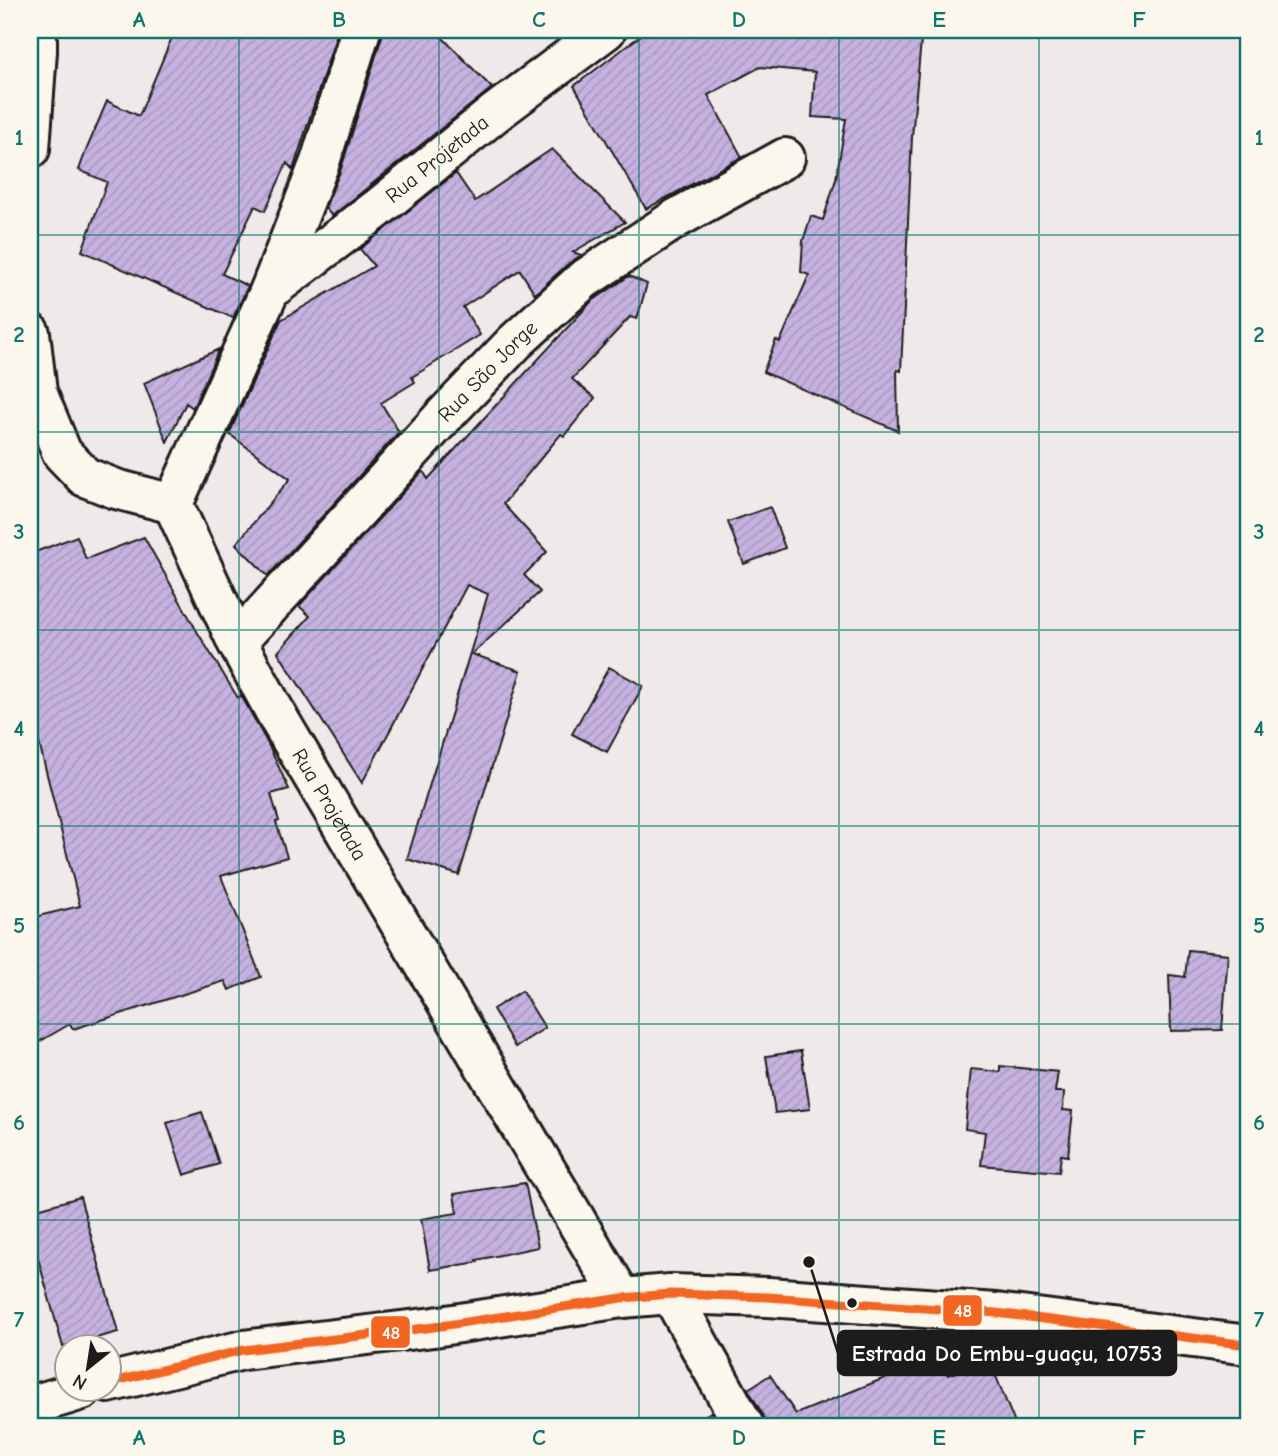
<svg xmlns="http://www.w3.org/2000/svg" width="1278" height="1456" viewBox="0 0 1278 1456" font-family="'Comic Neue',sans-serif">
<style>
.building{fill:url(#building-hatch);stroke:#1c1c1c;stroke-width:2}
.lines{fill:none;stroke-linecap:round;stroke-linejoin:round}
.street-casing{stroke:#1c1c1c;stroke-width:44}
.primary-casing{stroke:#1c1c1c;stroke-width:44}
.street{stroke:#fbf7ec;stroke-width:38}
.primary{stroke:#fbf7ec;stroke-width:38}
.bus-1-casing{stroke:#fbf7ec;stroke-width:14}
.bus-1{stroke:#f26522;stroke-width:9}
.grid{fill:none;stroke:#0f766e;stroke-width:2;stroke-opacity:0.55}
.bus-dot{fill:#1c1c1c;stroke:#fbf7ec;stroke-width:2.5}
.labels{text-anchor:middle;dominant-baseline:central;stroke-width:5;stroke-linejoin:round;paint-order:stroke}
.street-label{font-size:21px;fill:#1c1c1c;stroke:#fbf7ec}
.leader{fill:none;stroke:#1c1c1c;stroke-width:2.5}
.callout-dot{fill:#1c1c1c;stroke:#fbf7ec;stroke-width:2.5}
.callout{fill:#1c1c1c;stroke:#1c1c1c;stroke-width:2.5}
.callout-label{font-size:23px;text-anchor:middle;font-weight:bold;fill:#fff}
.line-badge{stroke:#fbf7ec;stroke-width:2.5}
.badge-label{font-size:19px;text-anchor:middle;font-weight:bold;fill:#fff}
.neatline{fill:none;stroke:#0f766e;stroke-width:2.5}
.grid-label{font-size:23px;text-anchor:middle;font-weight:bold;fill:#0f766e}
</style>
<defs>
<pattern id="building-hatch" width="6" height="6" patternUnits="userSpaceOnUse" patternTransform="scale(1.75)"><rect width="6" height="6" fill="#c6b1e0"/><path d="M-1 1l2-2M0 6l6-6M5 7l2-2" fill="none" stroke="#aa98c0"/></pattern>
</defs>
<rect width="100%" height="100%" fill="#f0e9ea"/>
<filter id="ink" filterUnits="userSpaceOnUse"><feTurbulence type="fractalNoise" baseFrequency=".0143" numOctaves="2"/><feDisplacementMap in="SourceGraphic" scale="14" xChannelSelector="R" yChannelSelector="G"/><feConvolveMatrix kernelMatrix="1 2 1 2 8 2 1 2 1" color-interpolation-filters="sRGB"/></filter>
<g filter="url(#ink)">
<path class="building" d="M175 30H338L293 170 287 163 265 211 255 206 222 274 248 286 233 318 82 251 107 182 79 170 85 153 107 101 139 116Z
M382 30H435L492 88 332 216 325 208 341 169 382 36Z
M648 30H922L912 137 901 371 897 370 898 431 763 372 776 340 780 342 809 275 801 272 803 241 811 216 823 220 836 179 846 119 812 117 815 72 760 67 708 95 742 157 646 209 574 86Z
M552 149 625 222 573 252 581 255 568 264 535 294 520 270 463 307 480 335 412 377 415 382 381 403 399 432 268 576 236 544 290 479 229 434 281 320 374 266 360 249 456 173 475 201Z
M629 276 647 284 637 319 630 317 572 379 595 398 564 436 561 434 503 504 547 552 524 575 540 592 472 654 521 671 459 875 407 859 488 594 467 585 362 783 278 652 310 616 299 606 423 471 428 479 591 302Z
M219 349 193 408 186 403 167 442 144 383Z
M770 507 785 548 744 564 728 522Z
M77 536 86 559 144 537 198 633 238 698 241 695 268 744 289 789 271 794 279 821 276 822 287 857 221 876 261 977 229 990 225 981 73 1029 70 1024 30 1047V918L80 906 30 707V554Z
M609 667 643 686 607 752 572 734Z
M1188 950 1228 954 1222 1030 1171 1031 1169 975 1185 977Z
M522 991 545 1028 515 1047 493 1009Z
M801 1051 810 1109 775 1113 766 1056Z
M1000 1066 1058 1072 1055 1092H1064L1063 1110 1073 1111 1068 1156 1061 1155 1059 1172 981 1165 985 1132 965 1129 971 1069 1000 1072Z
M202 1112 219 1164 184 1175 167 1123Z
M525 1183 538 1247 477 1260 478 1262 430 1270 421 1219 457 1213 454 1194Z
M80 1197 118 1332 63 1347 30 1230V1211Z
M939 1356 948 1375 989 1359 1016 1426H766L763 1415 748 1389 770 1375 796 1414Z
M711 1412 719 1426H689Z"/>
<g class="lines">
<defs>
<g id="street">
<path id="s1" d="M606 30 495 113 377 209 270 290 173 504 237 642 280 721 622 1298"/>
<path d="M30 149 37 51V30"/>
<path d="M270 290 320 162 361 30"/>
<path d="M30 333 37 392 62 453 85 477 116 489 173 504"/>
<path id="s2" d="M237 642 441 419 515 342 583 280 677 218 785 158"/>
<path d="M671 1294 744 1426"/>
</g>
<path id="primary" d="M108 1383 243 1350 434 1327 622 1298 671 1294 768 1297 996 1313 1248 1345
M30 1406 82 1390"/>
</defs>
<use href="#street" class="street-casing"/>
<use href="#primary" class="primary-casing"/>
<use href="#street" class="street"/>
<use href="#primary" class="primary"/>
<defs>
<path id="bus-1" d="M108 1383 243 1350 434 1327 622 1298 671 1294 768 1297 996 1313 1248 1345"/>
</defs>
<use href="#bus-1" class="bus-1-casing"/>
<use href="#bus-1" class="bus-1"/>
</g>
</g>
<path class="grid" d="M239 30V1426M439 30V1426M639 30V1426M839 30V1426M1039 30V1426M30 235H1248M30 432H1248M30 630H1248M30 826H1248M30 1024H1248M30 1220H1248"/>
<circle class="bus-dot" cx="852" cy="1303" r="6"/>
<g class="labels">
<g class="street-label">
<text transform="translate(437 159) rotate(-39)">Rua Projetada</text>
<text stroke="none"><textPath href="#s2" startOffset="369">Rua São Jorge</textPath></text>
<text stroke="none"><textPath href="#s1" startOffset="999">Rua Projetada</textPath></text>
</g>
</g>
<path class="leader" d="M809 1262L838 1353"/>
<circle class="callout-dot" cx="809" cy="1262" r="7"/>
<rect class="callout" x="838" y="1331" width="338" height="44" rx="7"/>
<g class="callout-label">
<text x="1007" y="1361">Estrada Do Embu-guaçu, 10753</text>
</g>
<g class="line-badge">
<rect x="942" y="1294" width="41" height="33" rx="7" fill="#f26522"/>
<rect x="370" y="1315" width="41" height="34" rx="7" fill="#f26522"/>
</g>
<g class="badge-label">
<text x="963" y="1317">48</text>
<text x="391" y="1339">48</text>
</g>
<rect width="1278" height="1456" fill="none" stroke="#fbf7ec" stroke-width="77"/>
<g transform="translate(88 1368) rotate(210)"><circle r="33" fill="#fbf7ec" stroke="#a29f99" stroke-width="2"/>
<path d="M0-5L12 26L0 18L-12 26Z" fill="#1c1c1c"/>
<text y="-10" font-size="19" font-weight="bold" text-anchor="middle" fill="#1c1c1c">N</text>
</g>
<rect x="38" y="38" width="1202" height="1380" class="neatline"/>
<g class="grid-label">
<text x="139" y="27">A</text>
<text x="339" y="27">B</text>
<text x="539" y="27">C</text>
<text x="739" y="27">D</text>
<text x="939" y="27">E</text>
<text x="1139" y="27">F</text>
<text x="19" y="145">1</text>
<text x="1259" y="145">1</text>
<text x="19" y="342">2</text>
<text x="1259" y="342">2</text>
<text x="19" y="539">3</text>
<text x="1259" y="539">3</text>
<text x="19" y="736">4</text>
<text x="1259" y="736">4</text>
<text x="19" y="933">5</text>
<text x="1259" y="933">5</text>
<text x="19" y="1130">6</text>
<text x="1259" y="1130">6</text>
<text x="19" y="1327">7</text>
<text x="1259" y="1327">7</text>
<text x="139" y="1445">A</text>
<text x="339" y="1445">B</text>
<text x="539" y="1445">C</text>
<text x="739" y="1445">D</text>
<text x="939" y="1445">E</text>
<text x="1139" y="1445">F</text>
</g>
</svg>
